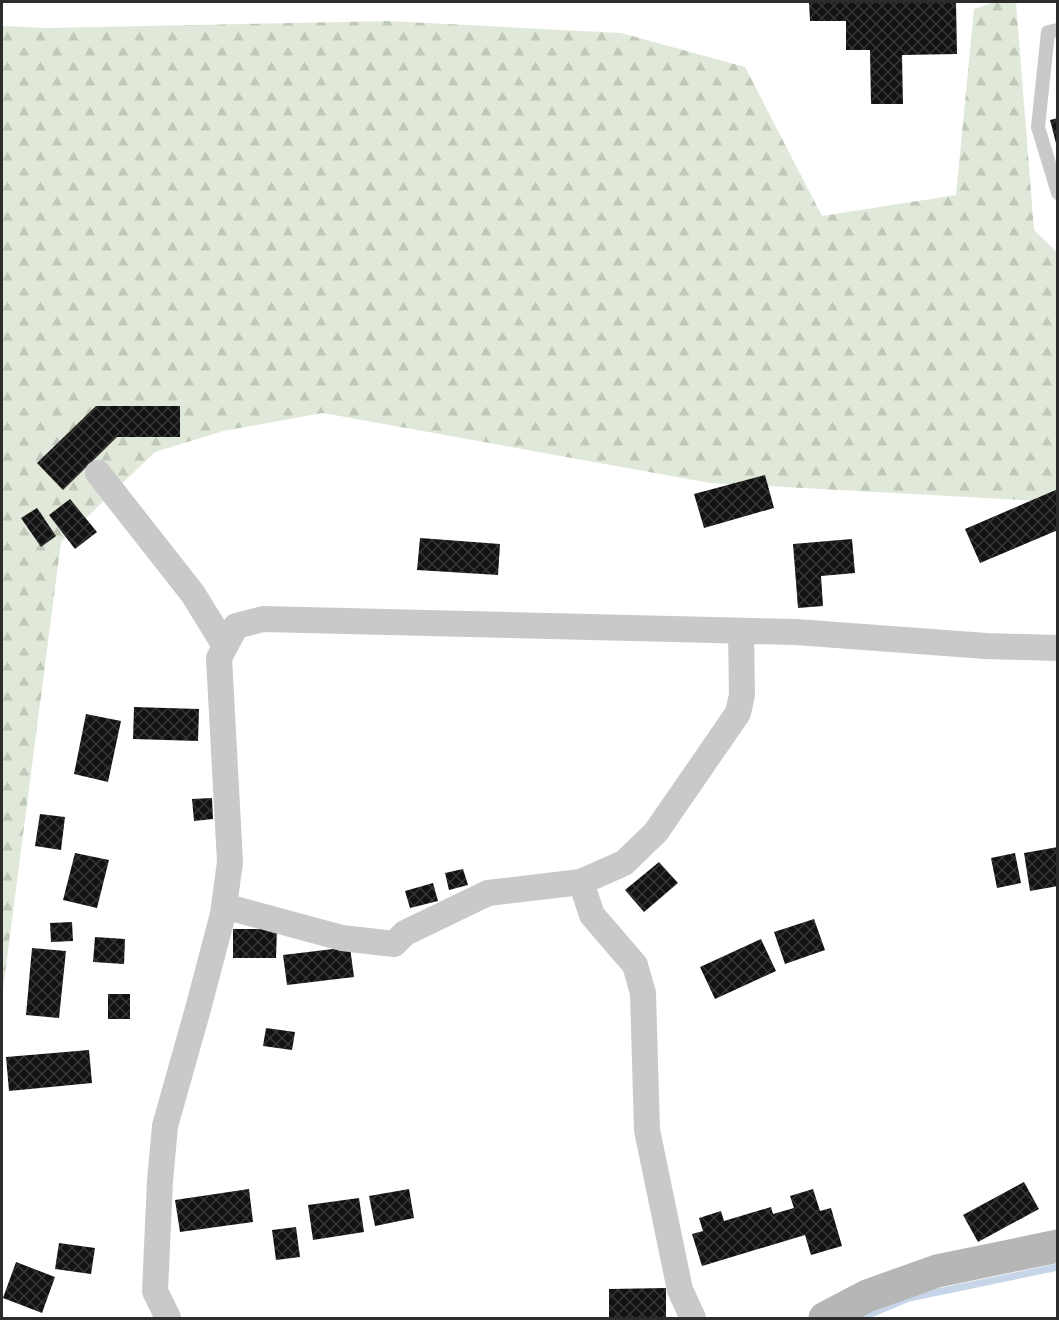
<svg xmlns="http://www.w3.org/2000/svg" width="1059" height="1320" viewBox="0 0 1059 1320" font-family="Montserrat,sans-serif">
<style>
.forest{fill:url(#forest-firs)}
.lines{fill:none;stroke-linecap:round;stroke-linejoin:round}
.stream{stroke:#c6d6e8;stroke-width:7}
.building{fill:url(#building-cross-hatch)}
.lane{stroke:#c9c9c9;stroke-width:14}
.street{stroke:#c9c9c9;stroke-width:26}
.secondary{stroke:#b6b6b6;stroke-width:33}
</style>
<defs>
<pattern id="forest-firs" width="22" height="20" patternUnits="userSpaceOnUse" patternTransform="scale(1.5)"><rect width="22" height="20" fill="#e0e9d9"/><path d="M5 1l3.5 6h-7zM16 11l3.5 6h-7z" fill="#c0c8ba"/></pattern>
<pattern id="building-cross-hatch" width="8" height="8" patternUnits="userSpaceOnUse" patternTransform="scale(1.5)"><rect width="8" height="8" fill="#131313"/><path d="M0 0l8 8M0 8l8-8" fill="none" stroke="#363636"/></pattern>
</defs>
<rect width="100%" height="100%" fill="#fff"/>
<path class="forest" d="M995 2H1016L1034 230 1057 252V502L710 483 323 413 223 431 155 452 61 542 2 997V26L49 28 388 21 621 33 745 67 822 216 956 195 974 9Z"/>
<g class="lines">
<path class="stream" d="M861 1318 909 1298 1058 1267"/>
</g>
<path class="building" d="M809 2H956L957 54 902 55 903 104H871L870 50H846V21H810Z
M1058 118V147H1057L1050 120Z
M96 406H180V437H117L63 490 37 463Z
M765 475 774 508 704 528 694 494Z
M1058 489V530L980 563 965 529Z
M70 499 97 532 75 549 49 515Z
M37 508 56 536 41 547 21 518Z
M420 538 500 544 498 575 417 570Z
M852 539 855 573 821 576 823 606 798 608 793 544Z
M134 707 199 709 198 741 133 739Z
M86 714 121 721 108 782 74 774Z
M212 798 213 819 194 821 192 799Z
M40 814 65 817 61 850 35 846Z
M1058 847V886L1030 891 1024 853Z
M75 853 109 860 97 908 63 900Z
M1015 853 1021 883 997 888 991 858Z
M659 862 678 883 644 912 625 890Z
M463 869 468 885 449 890 445 873Z
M433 883 438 901 410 908 405 891Z
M814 919 825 950 785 964 774 932Z
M72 922 73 941 51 942 50 923Z
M233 929H277L276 958H233Z
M95 937 125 939 124 964 93 962Z
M761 939 776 971 715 999 700 967Z
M350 947 354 977 287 985 283 955Z
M32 948 66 951 59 1018 26 1015Z
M108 994H130V1019H108Z
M266 1028 295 1032 292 1050 263 1046Z
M89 1050 92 1083 9 1091 6 1057Z
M1024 1182 1039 1209 978 1242 963 1215Z
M249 1189 253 1222 180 1232 175 1200Z
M409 1189 414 1218 375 1226 369 1196Z
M813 1189 820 1211 831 1208 842 1246 811 1255 805 1235 702 1266 692 1234 703 1231 699 1218 721 1211 724 1221 771 1207 773 1214 794 1208 790 1196Z
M359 1198 364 1232 313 1240 308 1205Z
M296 1227 300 1257 276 1260 272 1230Z
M59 1243 95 1248 91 1274 55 1269Z
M16 1262 55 1277 42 1313 3 1298Z
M666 1288V1318H609V1289Z"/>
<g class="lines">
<path class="lane" d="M1058 30 1048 32 1038 127 1058 193"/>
<path class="street" d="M98 473 193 594 225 646
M581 882 592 915 635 965 643 993 647 1130 680 1290 693 1318
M224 906 342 938 394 944 405 933 488 893 581 882 624 863 656 832 738 713 742 695 741 631
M168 1318 155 1291 160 1181 165 1126 198 1009 223 914 230 862 219 658 236 626 263 619 796 632 986 646 1058 648"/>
<path class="secondary" d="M825 1318 867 1296 937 1271 1058 1246"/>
</g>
<rect width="1059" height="1320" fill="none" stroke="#2c2c2c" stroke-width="6"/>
</svg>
